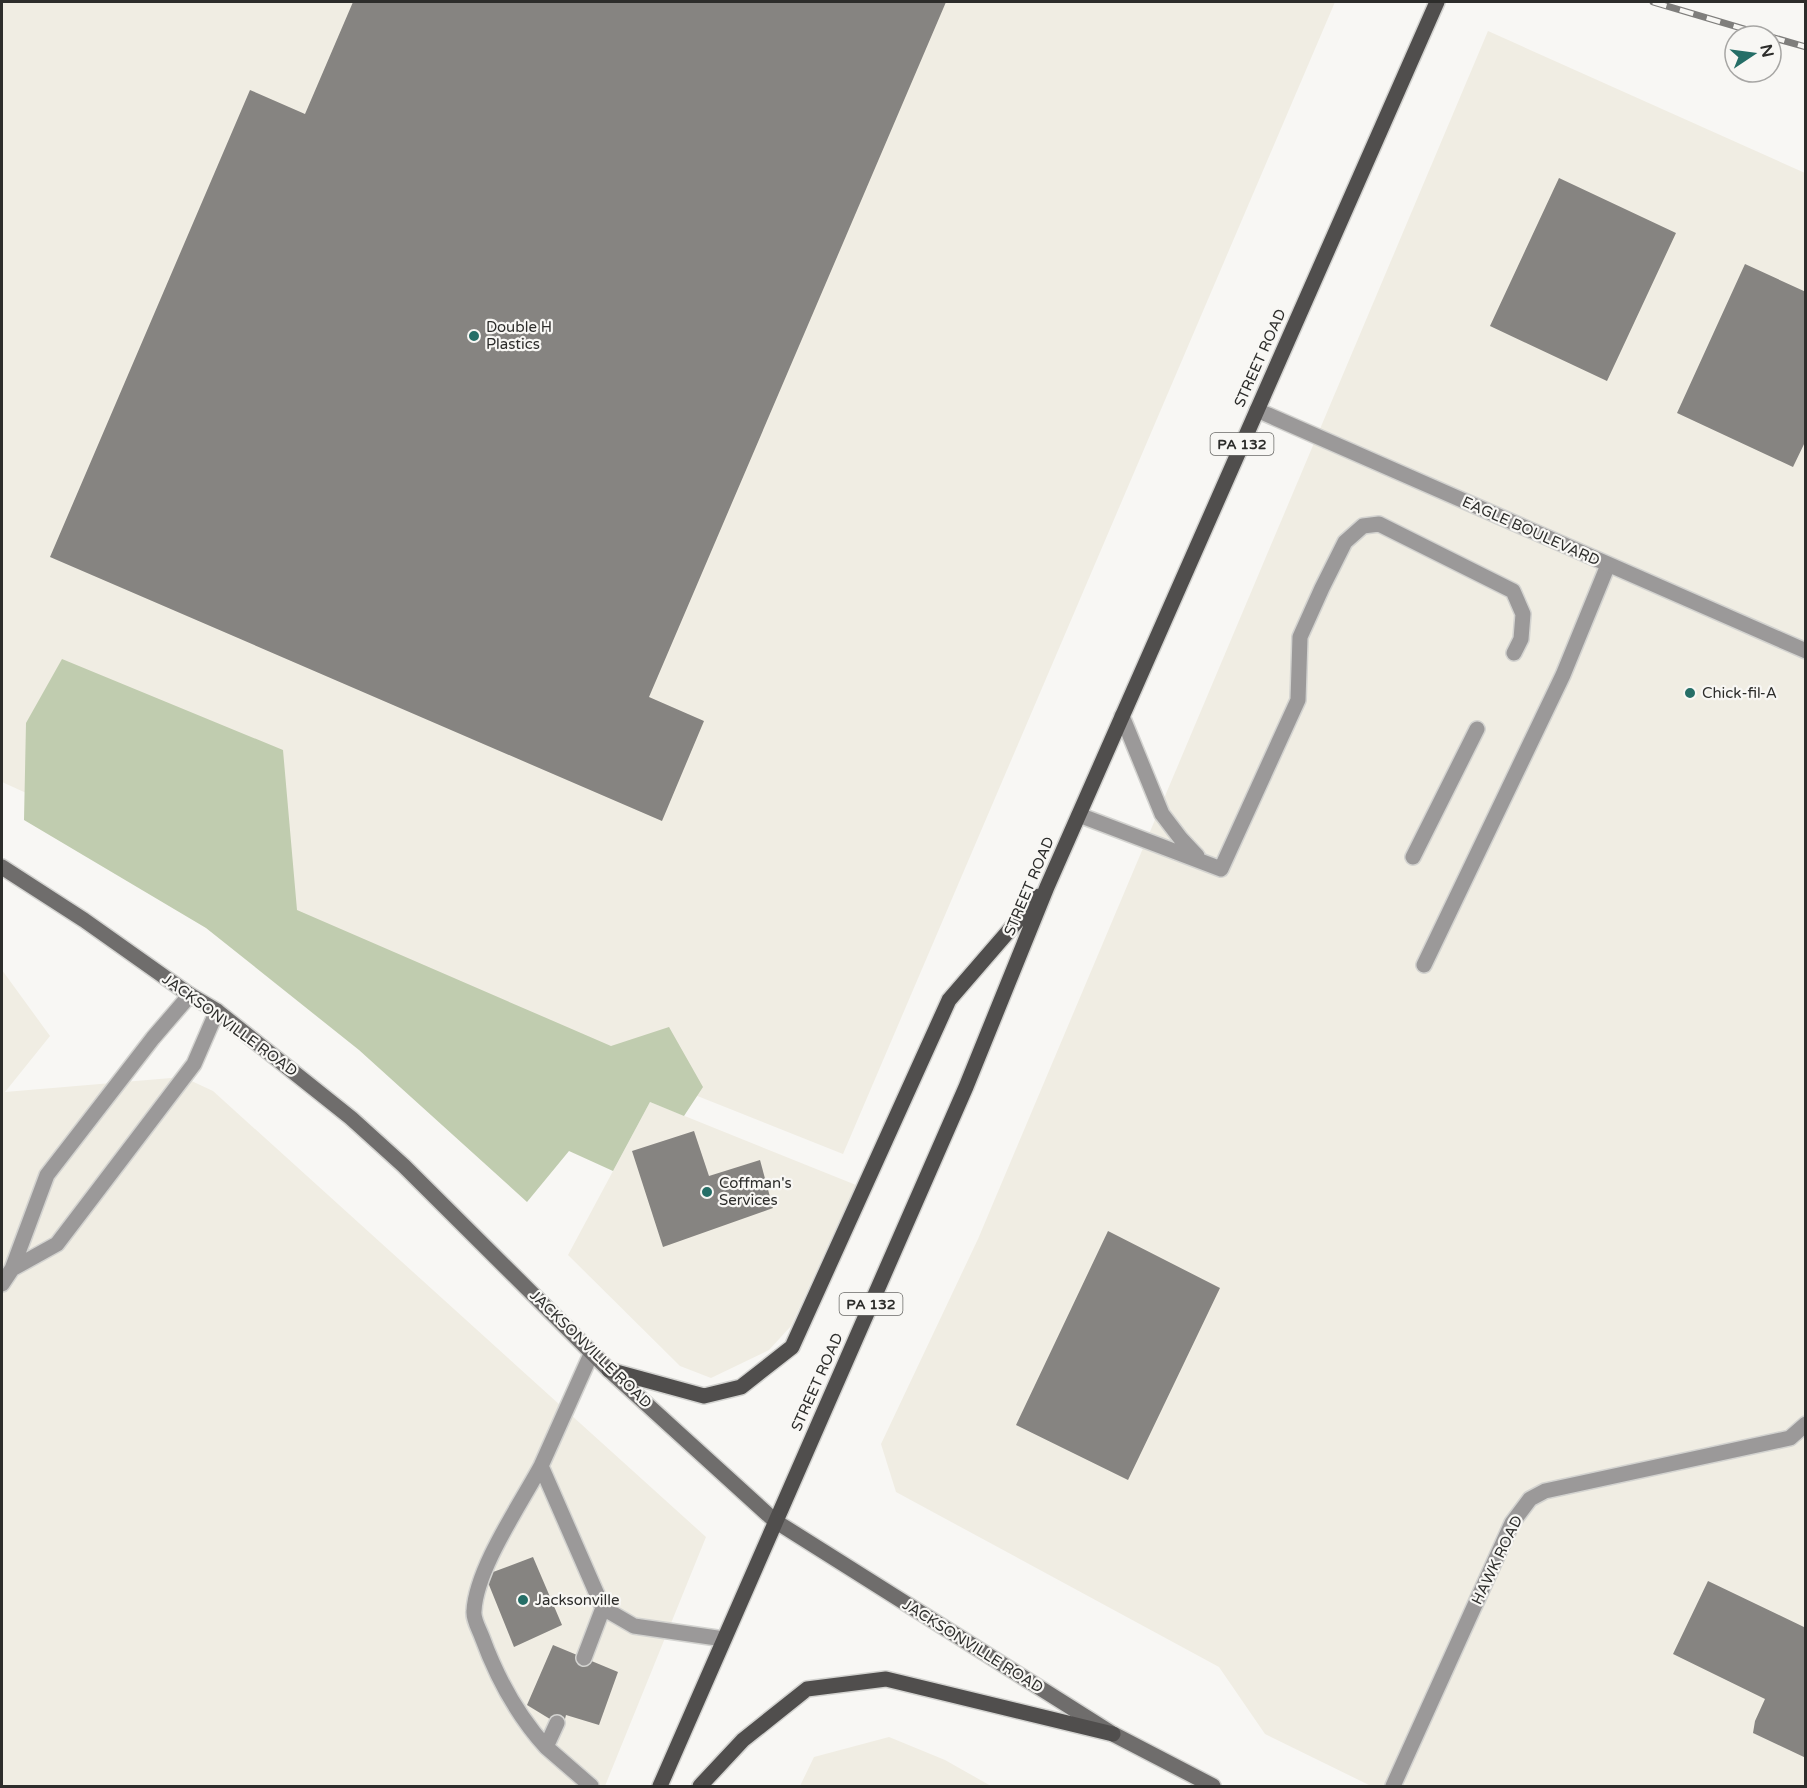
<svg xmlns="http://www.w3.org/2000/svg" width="1807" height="1788" viewBox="0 0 1807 1788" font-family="'Varela Round',sans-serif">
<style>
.built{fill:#f0ede3}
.forest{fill:#c0ccaf}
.building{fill:#868481}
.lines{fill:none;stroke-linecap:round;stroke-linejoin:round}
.service-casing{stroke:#d3d3d0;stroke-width:18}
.minor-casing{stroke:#d3d3d0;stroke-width:18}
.secondary-casing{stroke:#d3d3d0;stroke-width:18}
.primary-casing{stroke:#d3d3d0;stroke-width:18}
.service{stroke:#9b9999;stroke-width:15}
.minor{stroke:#9b9999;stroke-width:15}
.secondary{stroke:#6f6d6c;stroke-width:15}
.primary{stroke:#504e4d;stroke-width:15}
.rail-casing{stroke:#7f7e7c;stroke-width:7}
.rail{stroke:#f8f7f4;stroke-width:4.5;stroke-dasharray:14;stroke-linecap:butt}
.poi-dot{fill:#256e67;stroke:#f8f7f4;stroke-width:2}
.labels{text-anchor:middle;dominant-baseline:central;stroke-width:4.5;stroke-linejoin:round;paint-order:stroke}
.shield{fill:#f8f7f4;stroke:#6a6a67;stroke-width:1.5}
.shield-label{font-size:14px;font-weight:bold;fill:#2d2d2b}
.poi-label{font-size:15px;fill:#2d2d2b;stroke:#f8f7f4;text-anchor:start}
.street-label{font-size:15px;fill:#2d2d2b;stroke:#f8f7f4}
</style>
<rect width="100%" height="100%" fill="#f8f7f4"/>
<path class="built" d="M2 2H1335L843 1154 617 1064 348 939 2 782Z
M1488 31 1805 173V1786H1371L1265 1734 1219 1667 896 1492 881 1444 978 1239Z
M2 970 50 1036 5 1092 183 1077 213 1091 706 1537 605 1786H2Z
M650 1102 856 1185 791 1326 769 1350 711 1378 680 1366 568 1255Z
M889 1737 945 1760 991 1786H800L814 1757Z"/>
<path class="forest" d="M62 659 283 750 297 910 611 1046 669 1027 703 1087 684 1116 650 1102 613 1171 569 1151 527 1202 359 1050 206 928 24 820 26 723Z"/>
<path class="building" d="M353 2H946L649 697 704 721 662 821 50 557 250 90 305 114Z
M1559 178 1676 233 1607 381 1490 326Z
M1745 264 1806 292V440L1793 467 1677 413Z
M694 1131 709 1176 760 1160 773 1208 663 1247 632 1151Z
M1108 1231 1220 1288 1128 1480 1016 1425Z
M533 1557 562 1625 514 1647 485 1575Z
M1708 1581 1806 1628V1758L1753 1733 1755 1721 1765 1699 1673 1654Z
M553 1645 618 1672 599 1725 566 1715 563 1727 527 1705Z"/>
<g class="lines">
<defs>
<path id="service" d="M1122 716 1162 814 1181 839 1197 856
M1079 815 1221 869 1298 700 1300 637 1322 588 1345 542 1363 526 1379 524 1513 591 1523 614 1521 639 1514 653
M1413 857 1477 729
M1424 965 1563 675 1608 565
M12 1269 57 1244 194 1064 217 1011
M2 1284 12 1269 47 1175 153 1038 190 995
M592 1352 541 1466 603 1608 634 1626 724 1639
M541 1466C520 1505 476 1569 474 1611 473 1619 479 1629 482 1637 497 1678 517 1715 546 1747
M584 1658 603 1608
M557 1723 546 1747 591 1786"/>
<path id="minor" d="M1257 410 1806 651
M1393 1786 1512 1523 1530 1499 1545 1491 1790 1438 1806 1424"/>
<path id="secondary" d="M2 867 84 920 190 995 217 1011 351 1118 404 1166 609 1370 775 1521 1113 1734 1213 1786"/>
<path id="primary" d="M609 1370 704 1396 741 1387 792 1347 949 1000 1039 896
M660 1786 966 1087 1047 887 1437 2
M700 1786 743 1740 807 1689 886 1679 1113 1734"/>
</defs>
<use href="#service" class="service-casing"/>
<use href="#minor" class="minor-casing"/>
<use href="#secondary" class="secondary-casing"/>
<use href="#primary" class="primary-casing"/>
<use href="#service" class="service"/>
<use href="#minor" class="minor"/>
<use href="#secondary" class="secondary"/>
<use href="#primary" class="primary"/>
<defs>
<path id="rail" d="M1653 2 1768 36
M1771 37 1806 47"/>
</defs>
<use href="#rail" class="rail-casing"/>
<use href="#rail" class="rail"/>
</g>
<g class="poi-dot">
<circle cx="474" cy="336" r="6"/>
<circle cx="1690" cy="693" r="6"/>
<circle cx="707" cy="1192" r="6"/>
<circle cx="523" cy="1600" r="6"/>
</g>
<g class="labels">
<g class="shield">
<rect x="1210.5" y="433" width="63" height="22" rx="4.5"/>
<rect x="839.5" y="1293" width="63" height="22" rx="4.5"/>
</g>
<g class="shield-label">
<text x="1242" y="444">PA 132</text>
<text x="871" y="1304">PA 132</text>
</g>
<g class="poi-label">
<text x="486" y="327">Double H<tspan x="486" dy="17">Plastics</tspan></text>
<text x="1702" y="693">Chick-fil-A</text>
<text x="719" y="1183">Coffman's<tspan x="719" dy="17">Services</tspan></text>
<text x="535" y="1600">Jacksonville</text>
</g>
<g class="street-label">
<text transform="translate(1260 358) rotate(-66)">STREET ROAD</text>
<text transform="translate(1531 531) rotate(24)">EAGLE BOULEVARD</text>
<text transform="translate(1029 886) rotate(-67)">STREET ROAD</text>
<text transform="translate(230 1025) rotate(36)">JACKSONVILLE ROAD</text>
<text transform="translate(591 1349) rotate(44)">JACKSONVILLE ROAD</text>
<text transform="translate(817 1382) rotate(-66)">STREET ROAD</text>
<text transform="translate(1497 1560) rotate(-64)">HAWK ROAD</text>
<text transform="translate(973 1646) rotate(32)">JACKSONVILLE ROAD</text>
</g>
</g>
<rect width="1807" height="1788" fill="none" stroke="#2d2d2b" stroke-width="6"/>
<g transform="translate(1753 54) rotate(77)"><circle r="28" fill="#f8f7f4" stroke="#a7a6a4" stroke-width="1.5"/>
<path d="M0-4.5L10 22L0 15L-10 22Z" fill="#256e67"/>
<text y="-9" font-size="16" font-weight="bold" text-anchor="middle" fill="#2d2d2b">N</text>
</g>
</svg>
